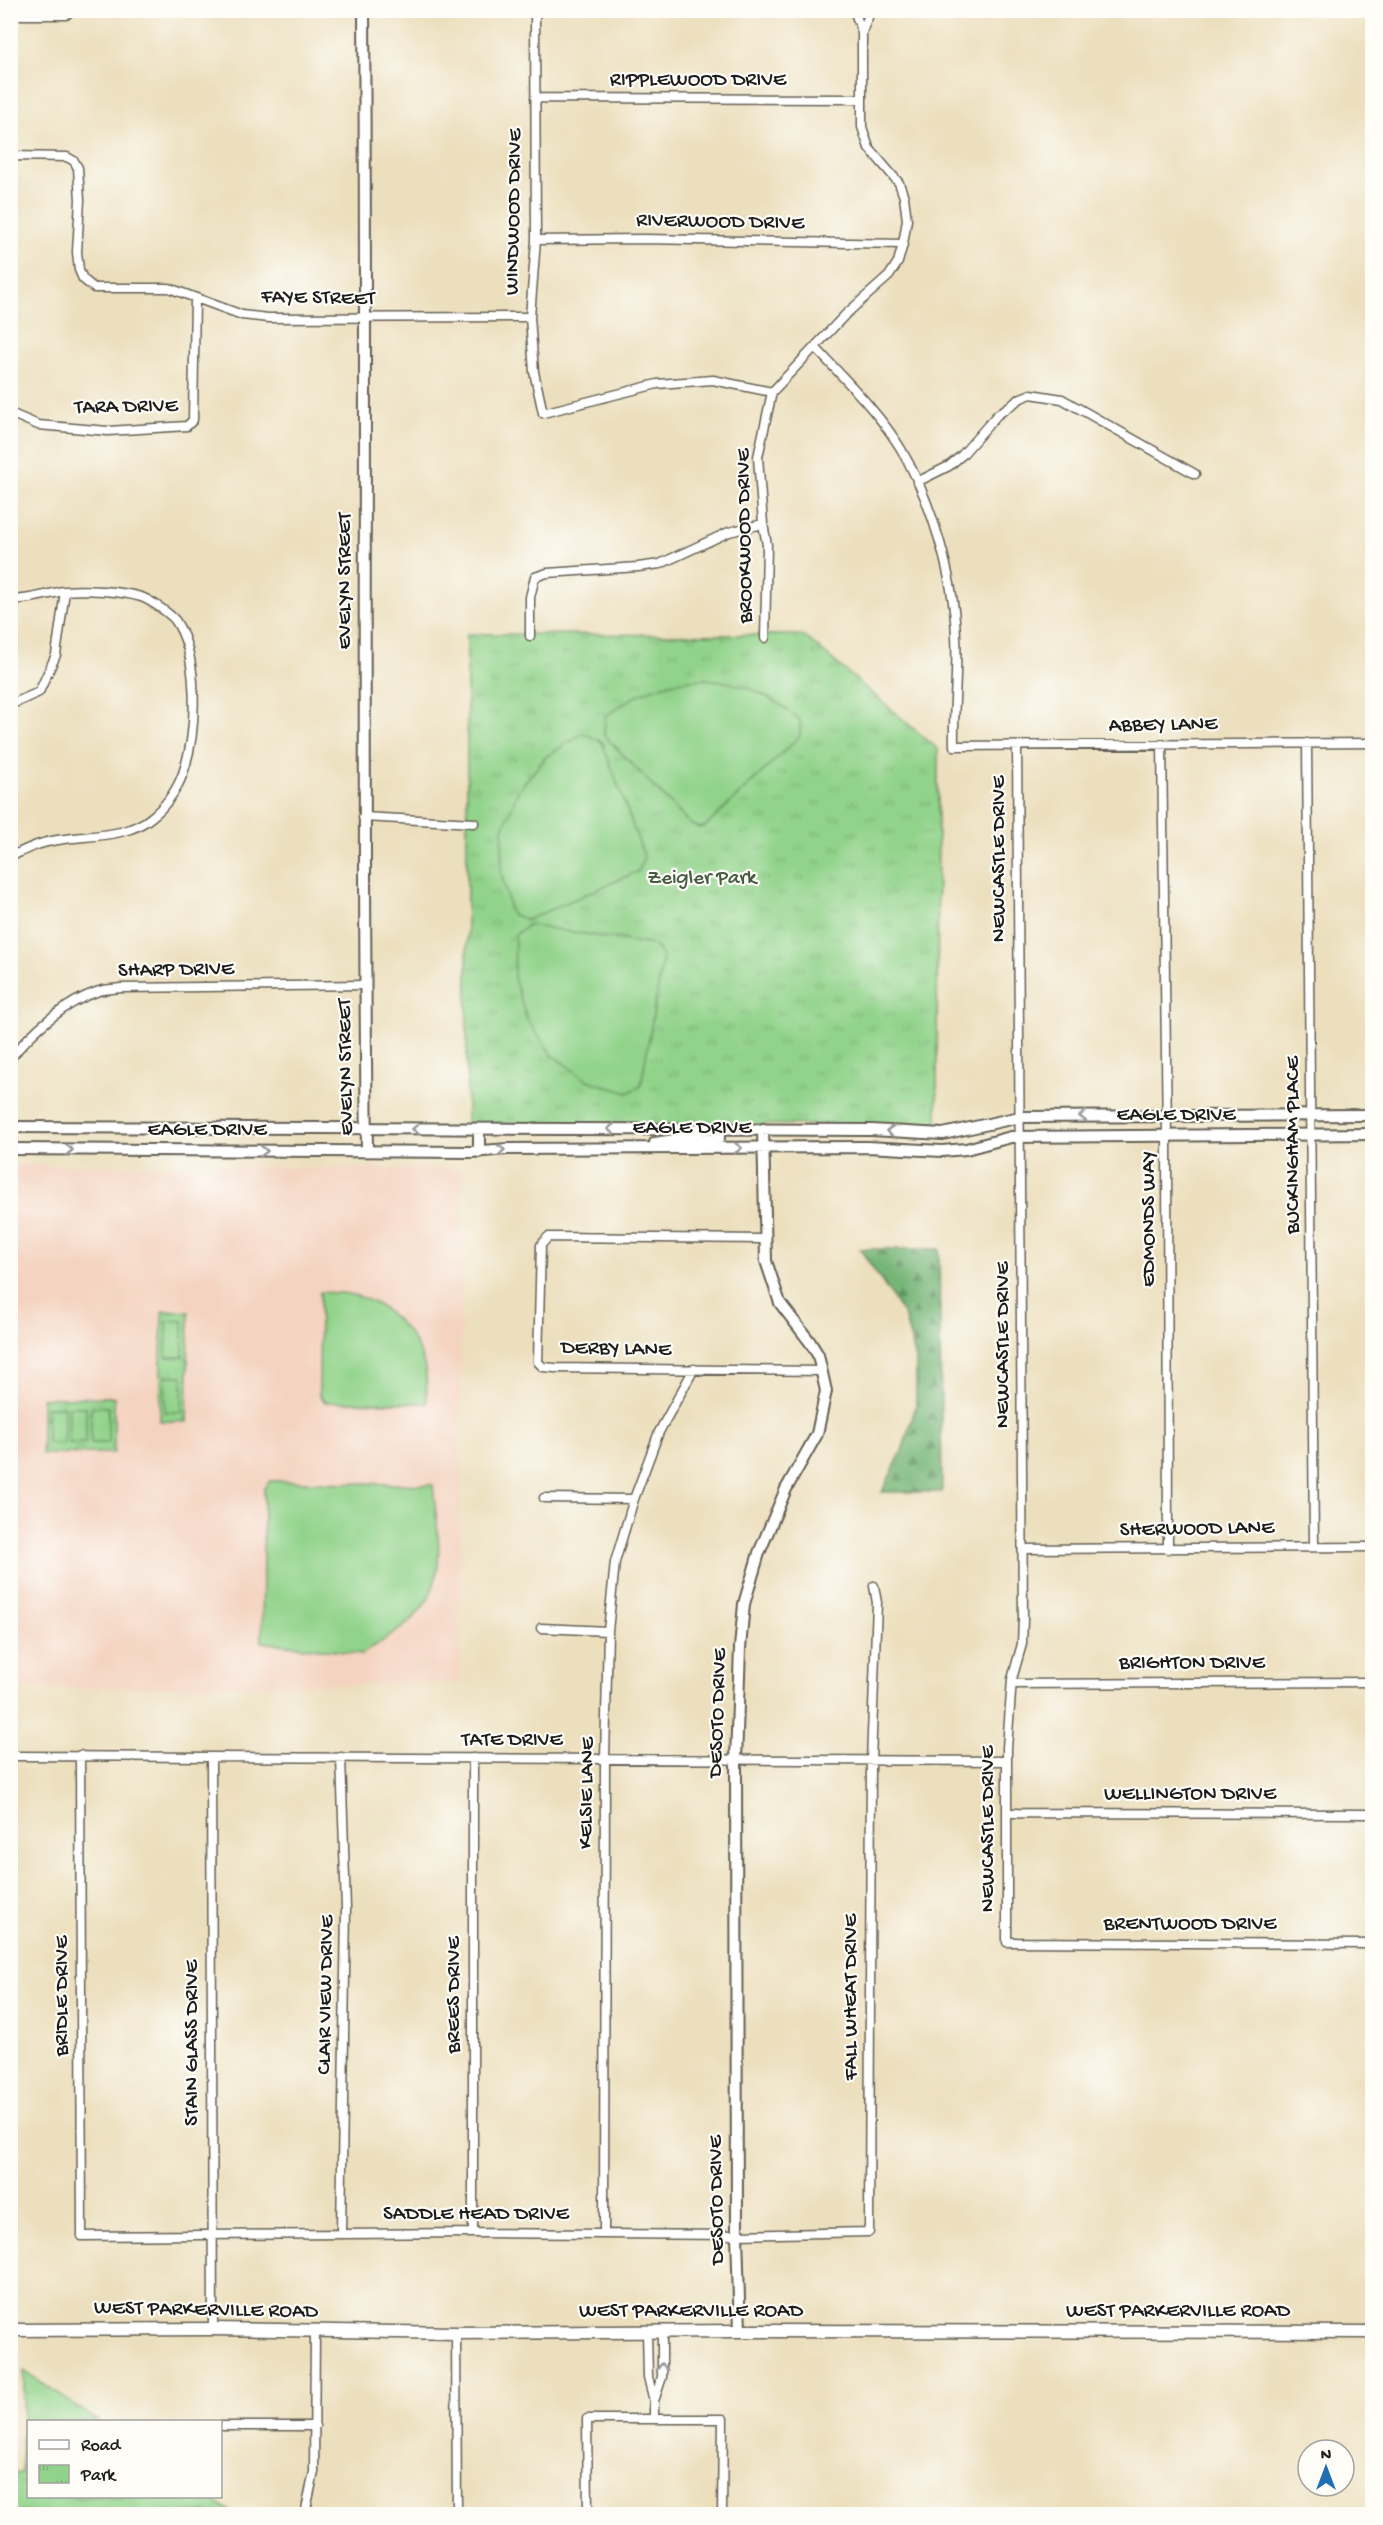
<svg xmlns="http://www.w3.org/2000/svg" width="1383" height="2525" viewBox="0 0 1383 2525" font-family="'Gochi Hand',sans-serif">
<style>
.built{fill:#f4d3c0}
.forest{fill:url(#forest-firs);stroke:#486849;stroke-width:1.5}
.park{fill:url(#park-tufts);stroke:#567853;stroke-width:1.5}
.garden{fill:#91d38a;stroke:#567853;stroke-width:1.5}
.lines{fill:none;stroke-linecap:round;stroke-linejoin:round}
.minor-casing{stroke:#656054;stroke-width:11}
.tertiary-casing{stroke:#656054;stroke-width:14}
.secondary-casing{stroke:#656054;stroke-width:15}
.minor{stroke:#fff;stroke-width:8}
.tertiary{stroke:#fff;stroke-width:10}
.secondary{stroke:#fff;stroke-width:12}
.oneway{stroke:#999}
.labels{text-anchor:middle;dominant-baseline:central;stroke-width:4.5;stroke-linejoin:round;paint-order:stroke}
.street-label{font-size:21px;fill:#1c1c1c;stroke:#fdfcf7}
.park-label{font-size:21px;fill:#455c42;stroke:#fdfcf7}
</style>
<defs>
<pattern id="forest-firs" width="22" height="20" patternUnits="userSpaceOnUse" patternTransform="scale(1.5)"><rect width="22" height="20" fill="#74b576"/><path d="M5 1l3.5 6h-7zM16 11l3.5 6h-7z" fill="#5e9260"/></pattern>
<pattern id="park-tufts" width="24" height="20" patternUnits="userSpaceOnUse" patternTransform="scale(1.5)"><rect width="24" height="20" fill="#91d38a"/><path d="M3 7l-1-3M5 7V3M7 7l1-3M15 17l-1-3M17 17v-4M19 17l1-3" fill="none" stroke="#7cb576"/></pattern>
</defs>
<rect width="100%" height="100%" fill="#fdfcf7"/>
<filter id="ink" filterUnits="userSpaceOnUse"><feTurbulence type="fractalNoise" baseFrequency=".0167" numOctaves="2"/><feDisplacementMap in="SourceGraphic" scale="12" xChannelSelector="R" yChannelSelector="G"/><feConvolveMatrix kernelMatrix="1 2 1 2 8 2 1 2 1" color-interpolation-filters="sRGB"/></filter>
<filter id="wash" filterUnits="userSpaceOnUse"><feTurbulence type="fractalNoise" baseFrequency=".008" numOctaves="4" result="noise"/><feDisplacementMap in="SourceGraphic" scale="24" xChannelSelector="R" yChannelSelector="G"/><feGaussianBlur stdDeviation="1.35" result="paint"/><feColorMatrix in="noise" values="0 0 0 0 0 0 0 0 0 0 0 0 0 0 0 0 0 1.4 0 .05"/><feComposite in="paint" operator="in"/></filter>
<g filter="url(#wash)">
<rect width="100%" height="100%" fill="#ecdfbd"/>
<path class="built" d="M11 1165 462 1169 460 1683 15 1689 11 2301Z"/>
<path class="forest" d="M860 1249H939L942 1492H882L902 1451 916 1406V1359L904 1315Z"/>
<path class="park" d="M467 634 803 635 938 749 937 1125 467 1124Z
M162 1311 189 1312 187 1422 160 1421Z
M114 1397V1453L42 1454V1398Z
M24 2371 98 2421 28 2422V2496L208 2497 235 2514H27L22 2511 21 2514H11V2474L22 2473Z"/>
<path class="garden" d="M705 679C743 682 771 695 800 720V736L706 826 700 828 690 824 604 735 605 717C636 692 665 680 705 679Z
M583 733 602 742 644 856 639 871 527 920 511 914 501 872 503 829 519 789 547 756Z
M528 925 654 945 663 957 641 1086 628 1093 587 1080 552 1055 527 1020 514 978 515 935Z
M320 1292C329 1293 339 1292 348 1294 386 1300 421 1337 426 1375 427 1384 426 1394 427 1403L325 1402 319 1395Z
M167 1321H183V1357H166Z
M165 1376H182V1412H165Z
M47 1407H64V1443H47Z
M69 1407H86V1443H69Z
M91 1407H108V1443H91Z
M270 1481 433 1485C437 1536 452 1585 408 1623 394 1635 377 1644 362 1654L262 1642 264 1488Z"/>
</g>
<g filter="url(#ink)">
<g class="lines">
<defs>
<path id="minor" d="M535 10 536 240 530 317 534 372 543 413 657 384 713 380 772 392
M854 10 862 32
M10 15H66L72 10
M535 98 860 99
M10 156 67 157 74 161 78 168 80 200 77 252 79 270 83 279 94 288H169L242 315 268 318 530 317
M536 240 645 239 903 244
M815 347C844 379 878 411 901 449 931 500 954 576 956 636 958 673 953 709 954 746L1372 743
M10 413 38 425 108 431 187 426 193 420 195 298
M917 482 949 466 962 455 997 415 1021 398 1031 394 1062 399 1195 474
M10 600C30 600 46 594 64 591 84 589 122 591 141 597 150 600 169 613 175 620 199 654 197 729 185 767 180 785 168 804 153 816 122 843 76 832 40 844 30 847 20 852 10 857
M530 636V597L535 577 547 573 638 567 660 564 729 532 763 524
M765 638 767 545 763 524 758 457 772 392 845 315 889 276 898 262 903 244 907 220 904 197 899 183 869 148 862 127V32L871 10
M10 705 39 692 56 655 65 591
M1307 743 1314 1547
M1162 744 1167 1135 1168 1549
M1017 746 1023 1620 1022 1644 1012 1679 1007 1748V1942L1372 1944
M363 817 474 823
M10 1059C32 1031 65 1002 99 991 106 989 114 989 122 988L365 985
M764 1239 548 1237 541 1245 538 1362 543 1367 555 1368 822 1371
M544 1498 634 1499
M1023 1549 1372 1547
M541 1628 608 1631
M1012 1684 1372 1682
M80 1755 82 2236 473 2233 737 2235 869 2232 871 1761 877 1603 874 1586
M17 1756 1007 1761
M211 1757 213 2329
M341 1757 346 1909 341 2233
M1007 1813 1372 1814
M473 2233V1758
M604 2233 605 1759 608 1631 615 1562 634 1499 659 1432 694 1369
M647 2331 648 2377 654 2401V2419
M456 2333 457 2514
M654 2401 662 2377V2331
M220 2426H315
M305 2514 314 2472 315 2332
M588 2514 587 2419H723L722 2514"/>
<path id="tertiary" d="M364 10C367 391 362 771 367 1151
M10 1127 871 1130 943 1134 1020 1117 1372 1115
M655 1143 681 1139 717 1140 719 1138V1129
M10 1149 470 1152 508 1149 867 1147 942 1151 966 1149 1011 1137 1372 1134
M479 1152V1129
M740 2331 737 2235 736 1760 740 1648 744 1604 759 1553 786 1489 817 1434 826 1391 818 1355 810 1342 780 1303 766 1261 763 1129"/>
<path id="secondary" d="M10 2330 213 2329 456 2333 740 2331 1372 2332"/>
</defs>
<use href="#minor" class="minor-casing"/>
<use href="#tertiary" class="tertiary-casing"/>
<use href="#secondary" class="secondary-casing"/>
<use href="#minor" class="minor"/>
<use href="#tertiary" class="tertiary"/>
<use href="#secondary" class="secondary"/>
</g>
<defs><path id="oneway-chevron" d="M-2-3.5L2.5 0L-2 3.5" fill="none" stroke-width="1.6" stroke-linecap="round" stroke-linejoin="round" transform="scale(1.5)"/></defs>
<g class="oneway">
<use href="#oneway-chevron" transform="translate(1083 1116) rotate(179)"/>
<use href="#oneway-chevron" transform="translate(416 1129) rotate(180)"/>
<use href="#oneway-chevron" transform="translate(611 1129) rotate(180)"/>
<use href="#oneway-chevron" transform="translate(890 1131) rotate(-177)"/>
<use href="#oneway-chevron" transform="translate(738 1148)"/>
<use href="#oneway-chevron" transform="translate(69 1150)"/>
<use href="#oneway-chevron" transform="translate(501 1150) rotate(-5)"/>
<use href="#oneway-chevron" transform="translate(264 1151)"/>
<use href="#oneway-chevron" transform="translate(662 2367) rotate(-90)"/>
</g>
</g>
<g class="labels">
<g class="street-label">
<text x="698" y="81">RIPPLEWOOD DRIVE</text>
<text transform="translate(515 212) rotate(-89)">WINDWOOD DRIVE</text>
<text transform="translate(720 223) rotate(1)">RIVERWOOD DRIVE</text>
<text transform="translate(318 299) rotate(1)">FAYE STREET</text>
<text transform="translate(126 408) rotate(-1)">TARA DRIVE</text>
<text transform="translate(746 536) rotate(-91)">BROOKWOOD DRIVE</text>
<text transform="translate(346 581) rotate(-90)">EVELYN STREET</text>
<text transform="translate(1163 726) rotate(-1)">ABBEY LANE</text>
<text transform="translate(1000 859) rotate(-90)">NEWCASTLE DRIVE</text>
<text transform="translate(176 971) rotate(-1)">SHARP DRIVE</text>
<text transform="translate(347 1067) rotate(-91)">EVELYN STREET</text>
<text x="1176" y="1116">EAGLE DRIVE</text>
<text x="692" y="1129">EAGLE DRIVE</text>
<text x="207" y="1131">EAGLE DRIVE</text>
<text transform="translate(1294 1145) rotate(-90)">BUCKINGHAM PLACE</text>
<text transform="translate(1150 1219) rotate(-90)">EDMONDS WAY</text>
<text transform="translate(1004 1345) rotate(-90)">NEWCASTLE DRIVE</text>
<text transform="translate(616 1350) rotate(1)">DERBY LANE</text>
<text transform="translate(1197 1530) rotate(-1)">SHERWOOD LANE</text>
<text x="1192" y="1664">BRIGHTON DRIVE</text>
<text transform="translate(719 1713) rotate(-88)">DESOTO DRIVE</text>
<text x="512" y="1741">TATE DRIVE</text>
<text transform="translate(588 1793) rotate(-89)">KELSIE LANE</text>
<text x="1190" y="1795">WELLINGTON DRIVE</text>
<text transform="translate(989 1829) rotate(-90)">NEWCASTLE DRIVE</text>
<text x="1190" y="1925">BRENTWOOD DRIVE</text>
<text transform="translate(327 1995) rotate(-89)">CLAIR VIEW DRIVE</text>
<text transform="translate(455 1995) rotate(-90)">BREES DRIVE</text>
<text transform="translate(63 1996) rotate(-90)">BRIDLE DRIVE</text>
<text transform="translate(852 1997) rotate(-90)">FALL WHEAT DRIVE</text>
<text transform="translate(193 2043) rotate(-90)">STAIN GLASS DRIVE</text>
<text transform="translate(718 2200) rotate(-91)">DESOTO DRIVE</text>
<text x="476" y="2215">SADDLE HEAD DRIVE</text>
<text transform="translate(206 2311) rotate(1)">WEST PARKERVILLE ROAD</text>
<text x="691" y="2312">WEST PARKERVILLE ROAD</text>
<text x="1178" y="2312">WEST PARKERVILLE ROAD</text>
</g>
<g class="park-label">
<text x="702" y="879">Zeigler Park</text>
</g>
</g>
<rect width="1383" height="2525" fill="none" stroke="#fdfcf7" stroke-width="36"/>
<rect x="27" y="2420" width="195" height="78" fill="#fdfcf7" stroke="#a3a29f" stroke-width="1.5"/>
<rect x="39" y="2440" width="30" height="9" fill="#ffffff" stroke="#a3a29f" stroke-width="1.5"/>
<text x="81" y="2450" font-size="18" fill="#1c1c1c">Road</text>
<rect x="39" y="2465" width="30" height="18" fill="url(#park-tufts)" stroke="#a3a29f" stroke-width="1.5"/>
<text x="81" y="2480" font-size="18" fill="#1c1c1c">Park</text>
<g transform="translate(1326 2468)"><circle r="28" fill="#fdfcf7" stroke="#a3a29f" stroke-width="1.5"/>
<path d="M0-4.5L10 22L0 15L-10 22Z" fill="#1f6fb2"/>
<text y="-9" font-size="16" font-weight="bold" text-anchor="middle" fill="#1c1c1c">N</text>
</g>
</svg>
